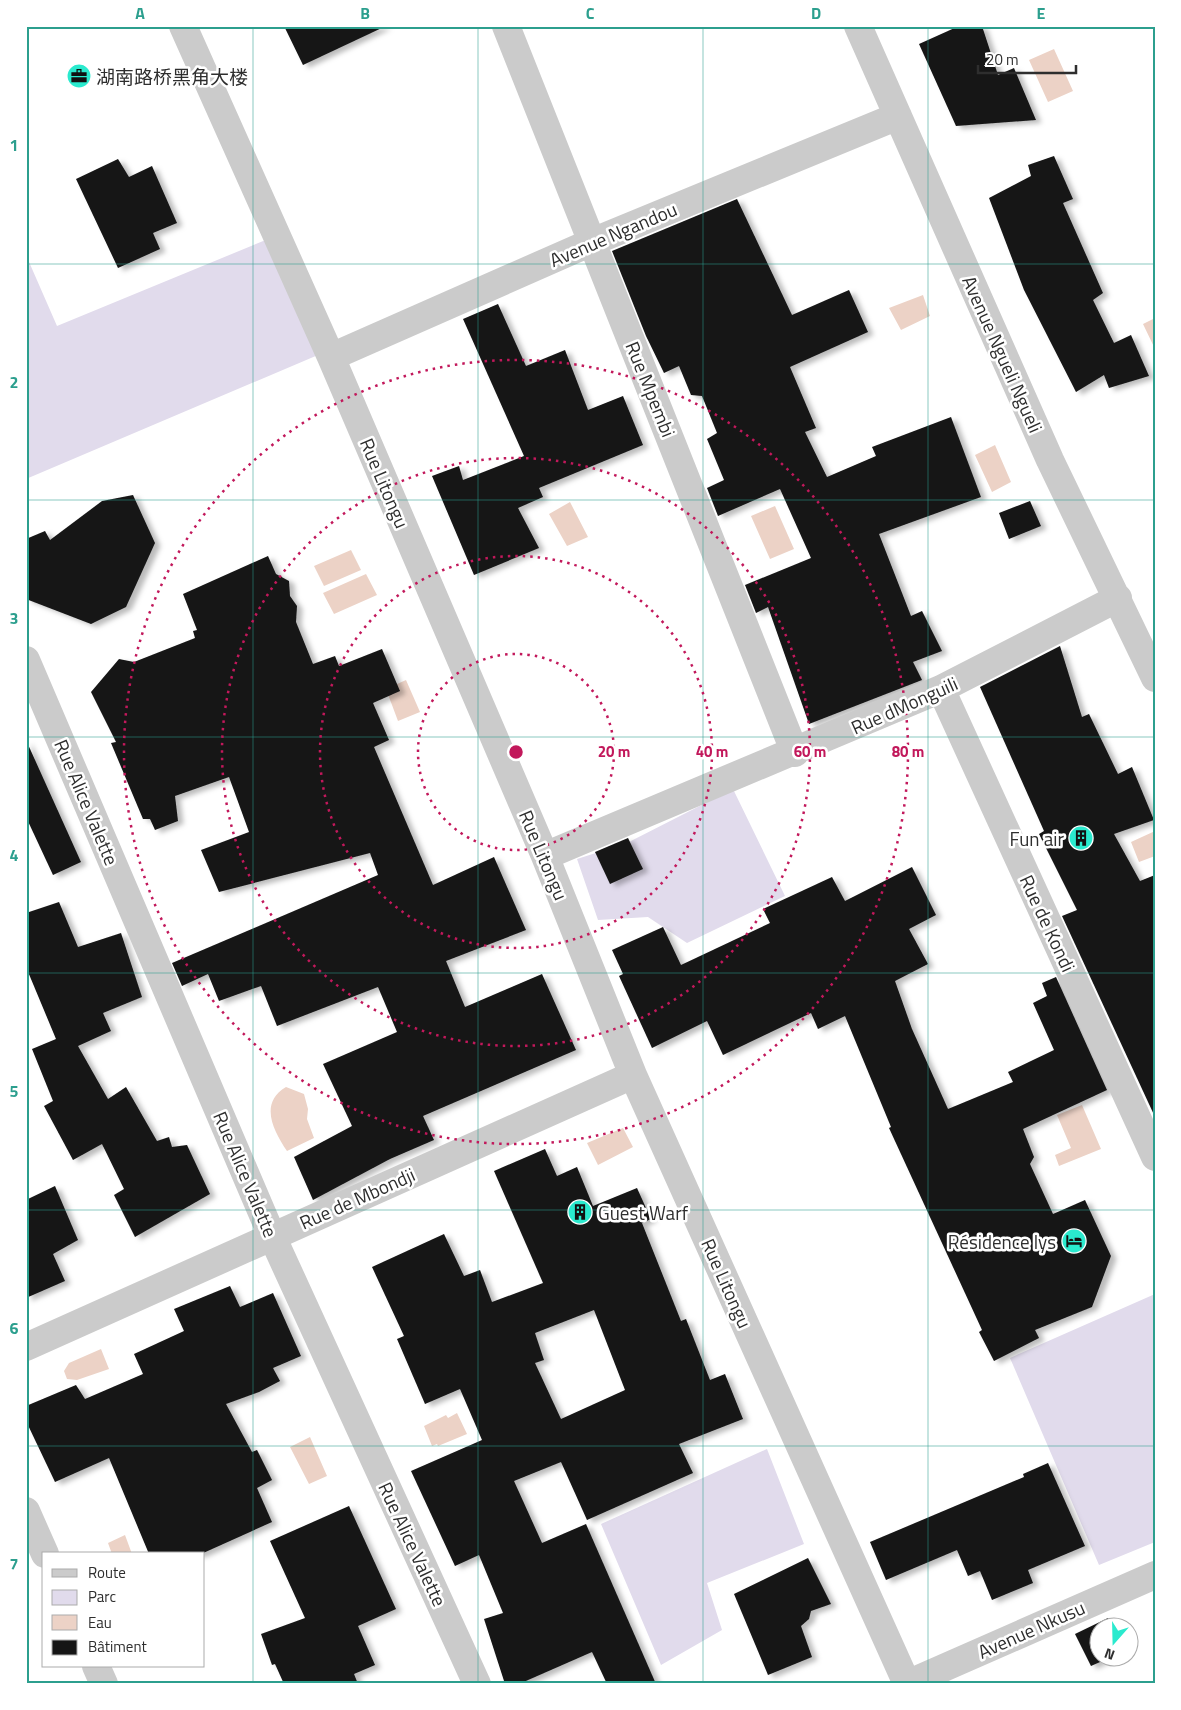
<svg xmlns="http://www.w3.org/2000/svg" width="1181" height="1710" viewBox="0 0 1181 1710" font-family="'Titillium Web','Noto Sans SC',sans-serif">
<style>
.green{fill:#e1dbec}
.water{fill:#ecd2c6}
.building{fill:#151515;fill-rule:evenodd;filter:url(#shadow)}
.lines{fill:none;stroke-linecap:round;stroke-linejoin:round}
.minor{stroke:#cbcbcb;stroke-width:28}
.grid{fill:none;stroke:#2c9f8e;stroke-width:1;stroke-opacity:0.55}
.ring{fill:none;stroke:#c2185b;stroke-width:2.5;stroke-dasharray:2.5 5}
.labels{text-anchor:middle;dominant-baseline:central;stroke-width:5;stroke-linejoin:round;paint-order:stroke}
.poi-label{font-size:19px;fill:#2e2e2e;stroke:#fff;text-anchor:start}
.street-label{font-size:19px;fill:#2e2e2e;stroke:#fff}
.centre{fill:#c2185b;stroke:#fff;stroke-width:2.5}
.ring-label{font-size:15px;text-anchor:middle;font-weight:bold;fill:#c2185b;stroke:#fff;stroke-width:5;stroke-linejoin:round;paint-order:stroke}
.neatline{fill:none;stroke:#2c9f8e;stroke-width:2}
.grid-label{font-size:16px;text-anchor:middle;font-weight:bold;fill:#2c9f8e}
</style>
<defs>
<filter id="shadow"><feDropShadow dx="5.5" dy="3" stdDeviation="2.5" flood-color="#0004"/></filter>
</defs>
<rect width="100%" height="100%" fill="#fff"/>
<path class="green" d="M273 237 318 355 26 479V255L57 326Z
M733 789 785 896 687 943 648 917 598 920 577 859 627 843Z
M1155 1294V1542L1099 1565 1010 1358Z
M767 1449 804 1544 707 1583 722 1630 661 1665 601 1524Z"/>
<path class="water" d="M1054 49 1073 91 1048 102 1029 60Z
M923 295 930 316 901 330 889 308Z
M1155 318V349L1143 324Z
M995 445 1011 482 992 492 975 455Z
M570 502 588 537 567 546 549 514Z
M775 506 794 549 770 559 751 516Z
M351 550 361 570 324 586 314 566Z
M366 574 377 595 334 614 323 593Z
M406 680 420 712 398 721 386 689Z
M1155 831V856L1139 862 1131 842Z
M286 1087 304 1094 308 1109 307 1119 314 1138 287 1151C273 1130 259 1103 286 1087Z
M1082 1105 1101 1149 1059 1166 1055 1155 1071 1148 1057 1115Z
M623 1128 633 1147 598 1165 587 1143Z
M101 1349 109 1369 77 1380 67 1379 64 1371 69 1363Z
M457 1413 467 1434 438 1446 437 1444 432 1446 424 1426 446 1415 448 1418Z
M310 1437 327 1476 309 1484 290 1447Z
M125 1535 132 1554H112L108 1543Z"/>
<path class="building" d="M284 26H386L303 65Z
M959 26H982L998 75 1014 68 1036 120 956 126 919 44Z
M1054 156 1073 199 1063 203 1103 293 1093 300 1114 343 1131 335 1149 376 1109 388 1104 375 1076 392 1024 290 989 198 1031 176 1028 165Z
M118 159 129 177 152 166 177 223 153 233 160 249 118 268 76 179Z
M737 199 792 315 849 290 868 332 790 367 816 428 805 432 827 477 876 456 872 447 951 417 981 497 879 534 911 616 922 611 942 651 913 662 922 680 809 724 768 607 756 613 745 585 811 558 780 489 718 516 707 488 724 480 707 439 717 433 702 396 691 395 679 366 664 373 646 336 612 251Z
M498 304 526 366 565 350 588 410 623 396 643 445 539 488 543 497 518 508 539 548 474 575 432 476 459 466 463 480 524 456 463 319Z
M133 495 155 543 126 607 91 624 26 599V539L45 531 50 540 102 501Z
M1030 501 1041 526 1009 539 999 513Z
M268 556 276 574 289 581 290 596 297 606 296 622 313 664 335 656 339 666 382 649 400 691 373 703 389 740 374 747 433 885 494 857 526 930 446 961 465 1007 542 974 576 1050 423 1116 434 1140 390 1159 313 1200 294 1157 352 1126 323 1064 397 1032 378 987 277 1026 261 986 219 1001 208 974 182 986 172 963 378 875 370 853 219 892 201 850 249 832 229 777 175 796 178 821 155 830 150 819H143L111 743 116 742 91 692 119 659 134 662 195 638 193 631 197 630 183 594Z
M1060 646 1082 717 1089 714 1118 774 1132 767 1154 820 1114 834 1140 881 1155 875V1117L1062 916 1077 910 1039 834 1044 831 980 687Z
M26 740 81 862 53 875 26 817Z
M628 838 643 869 610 884 595 852Z
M912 867 936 915 909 929 928 964 895 981 912 1029 948 1109 1013 1082 1008 1072 1054 1050 1033 1003 1047 996 1042 983 1056 977 1107 1090 1023 1129 1034 1157 1030 1164 1053 1214 1085 1200 1111 1256 1092 1307 1035 1330 1039 1338 994 1361 979 1332 982 1330 889 1128 891 1127 845 1016 818 1029 811 1013 723 1055 707 1021 652 1048 619 976 623 974 612 950 663 927 681 965 770 923 763 909 832 877 845 901Z
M59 902 78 947 121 933 142 997 103 1013 111 1031 78 1046 108 1099 126 1087 157 1141 169 1137 172 1147 187 1145 210 1194 135 1237 114 1195 124 1189 102 1144 73 1160 44 1106 53 1101 32 1049 56 1039 26 967V913Z
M545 1149 557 1176 577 1167 593 1206 637 1188 651 1219 642 1223 681 1321 686 1319 710 1380 725 1374 743 1419 679 1444 693 1473 587 1520 561 1462 514 1481 542 1543 586 1524 656 1684H607L592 1652 519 1684H505L484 1619 503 1613 479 1555 455 1566 411 1471 482 1440 460 1389 425 1404 397 1339 404 1336 372 1267 444 1234 464 1276 480 1270 492 1302 543 1283 494 1171ZM594 1310 625 1390 561 1419 535 1363 544 1360 535 1333Z
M55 1186 78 1240 53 1254 65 1281 26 1298V1195L28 1199Z
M230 1286 240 1307 273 1293 301 1356 273 1368 280 1381 259 1392 226 1404 252 1452 257 1450 272 1480 257 1488 272 1522 201 1554H149L109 1458 55 1482 26 1421V1406L76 1385 85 1399 143 1374 134 1354 184 1331 174 1309Z
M1048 1463 1085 1546 1028 1570 1033 1583 992 1600 980 1571 968 1576 957 1550 886 1580 870 1542 1024 1477 1023 1474Z
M349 1506 396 1609 358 1626 375 1665 354 1674 358 1684H284L275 1664 272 1665 261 1634 305 1618 270 1541Z
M808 1558 831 1604 811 1611 809 1619 801 1626 812 1657 768 1675 734 1594Z
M1108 1618 1112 1628H1098V1658H1109L1091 1666 1075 1634Z"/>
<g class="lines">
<path class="minor" d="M183 26 331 357 545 856 633 1075 907 1684
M506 26 795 753
M858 26 1050 460 1155 678
M331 357 592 242 898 116
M26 660 272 1236 477 1684
M941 689 1155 1157
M545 856 941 689 1118 598
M26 1347 633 1075
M26 1511 45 1554
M96 1666 104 1684
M907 1684 1155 1575"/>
</g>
<path class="grid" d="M253 26V1684M478 26V1684M703 26V1684M928 26V1684M26 264H1155M26 500H1155M26 737H1155M26 973H1155M26 1210H1155M26 1446H1155"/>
<g class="ring">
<circle cx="516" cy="752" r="98"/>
<circle cx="516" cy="752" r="196"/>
<circle cx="516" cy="752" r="294"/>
<circle cx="516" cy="752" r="392"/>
</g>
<defs>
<symbol id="office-disc" viewBox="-11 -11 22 22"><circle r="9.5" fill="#2aeace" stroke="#fff"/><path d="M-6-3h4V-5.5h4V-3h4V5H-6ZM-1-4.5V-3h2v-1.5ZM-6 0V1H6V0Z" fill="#111"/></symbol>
<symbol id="building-disc" viewBox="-11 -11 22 22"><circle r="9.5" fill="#2aeace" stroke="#fff"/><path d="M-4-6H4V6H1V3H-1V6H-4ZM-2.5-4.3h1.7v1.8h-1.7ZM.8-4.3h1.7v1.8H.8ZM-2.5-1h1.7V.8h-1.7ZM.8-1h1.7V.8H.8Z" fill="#111"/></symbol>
<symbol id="hotel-disc" viewBox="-11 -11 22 22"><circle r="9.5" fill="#2aeace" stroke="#fff"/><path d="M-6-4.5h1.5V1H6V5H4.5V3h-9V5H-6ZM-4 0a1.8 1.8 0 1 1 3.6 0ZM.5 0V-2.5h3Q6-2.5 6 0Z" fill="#111"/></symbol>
</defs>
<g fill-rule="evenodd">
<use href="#office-disc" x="65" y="62" width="28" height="28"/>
<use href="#building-disc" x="1067" y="824" width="28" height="28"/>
<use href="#building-disc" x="566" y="1198" width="28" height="28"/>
<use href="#hotel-disc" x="1060" y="1227" width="28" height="28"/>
</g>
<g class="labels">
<g class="poi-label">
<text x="96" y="76">湖南路桥黑角大楼</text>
<text x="1064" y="838" text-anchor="end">Fun air</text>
<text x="598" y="1212">Guest Warf</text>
<text x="1056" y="1241" text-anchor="end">Résidence lys</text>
</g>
<g class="street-label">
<text transform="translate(613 234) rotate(-23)">Avenue Ngandou</text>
<text transform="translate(1003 354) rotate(66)">Avenue Ngueli Ngueli</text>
<text transform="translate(651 389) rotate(68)">Rue Mpembi</text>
<text transform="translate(385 483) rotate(67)">Rue Litongu</text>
<text transform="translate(904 705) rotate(-24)">Rue dMonguili</text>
<text transform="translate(87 802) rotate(67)">Rue Alice Valette</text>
<text transform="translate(544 855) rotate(67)">Rue Litongu</text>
<text transform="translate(1048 923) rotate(65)">Rue de Kondi</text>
<text transform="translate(246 1174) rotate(67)">Rue Alice Valette</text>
<text transform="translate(357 1198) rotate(-24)">Rue de Mbondji</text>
<text transform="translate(727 1283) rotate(66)">Rue Litongu</text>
<text transform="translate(413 1544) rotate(65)">Rue Alice Valette</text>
<text transform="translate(1031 1629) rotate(-24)">Avenue Nkusu</text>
</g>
</g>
<circle cx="516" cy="752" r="8" class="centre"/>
<g class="ring-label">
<text x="614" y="757">20 m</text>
<text x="712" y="757">40 m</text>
<text x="810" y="757">60 m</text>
<text x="908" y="757">80 m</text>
</g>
<rect width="1181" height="1710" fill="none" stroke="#ffffff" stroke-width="55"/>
<rect x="42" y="1552" width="162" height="115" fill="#ffffff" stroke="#ababab"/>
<rect x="52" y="1569" width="25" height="8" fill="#cbcbcb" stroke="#ababab"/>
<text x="88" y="1578" font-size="15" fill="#2e2e2e">Route</text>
<rect x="52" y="1590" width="25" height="15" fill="#e1dbec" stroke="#ababab"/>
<text x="88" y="1602" font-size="15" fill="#2e2e2e">Parc</text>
<rect x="52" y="1615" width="25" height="15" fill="#ecd2c6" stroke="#ababab"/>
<text x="88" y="1628" font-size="15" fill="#2e2e2e">Eau</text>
<rect x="52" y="1640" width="25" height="15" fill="#151515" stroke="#ababab"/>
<text x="88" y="1652" font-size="15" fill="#2e2e2e">Bâtiment</text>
<g transform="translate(1114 1642) rotate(200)"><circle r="24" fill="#ffffff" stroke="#ababab"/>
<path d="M0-4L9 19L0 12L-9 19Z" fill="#2aeace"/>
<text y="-8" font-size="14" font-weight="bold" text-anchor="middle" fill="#2e2e2e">N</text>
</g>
<path d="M978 65v8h98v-8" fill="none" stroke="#2e2e2e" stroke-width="2.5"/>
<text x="986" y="65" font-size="15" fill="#2e2e2e" stroke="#ffffff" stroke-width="4" paint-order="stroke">20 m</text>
<rect x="28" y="28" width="1126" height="1654" class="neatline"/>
<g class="grid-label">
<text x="140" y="19">A</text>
<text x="365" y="19">B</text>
<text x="590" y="19">C</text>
<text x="816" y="19">D</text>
<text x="1041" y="19">E</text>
<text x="14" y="151">1</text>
<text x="14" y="388">2</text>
<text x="14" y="624">3</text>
<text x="14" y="861">4</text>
<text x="14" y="1097">5</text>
<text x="14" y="1334">6</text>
<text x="14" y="1570">7</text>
</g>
</svg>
